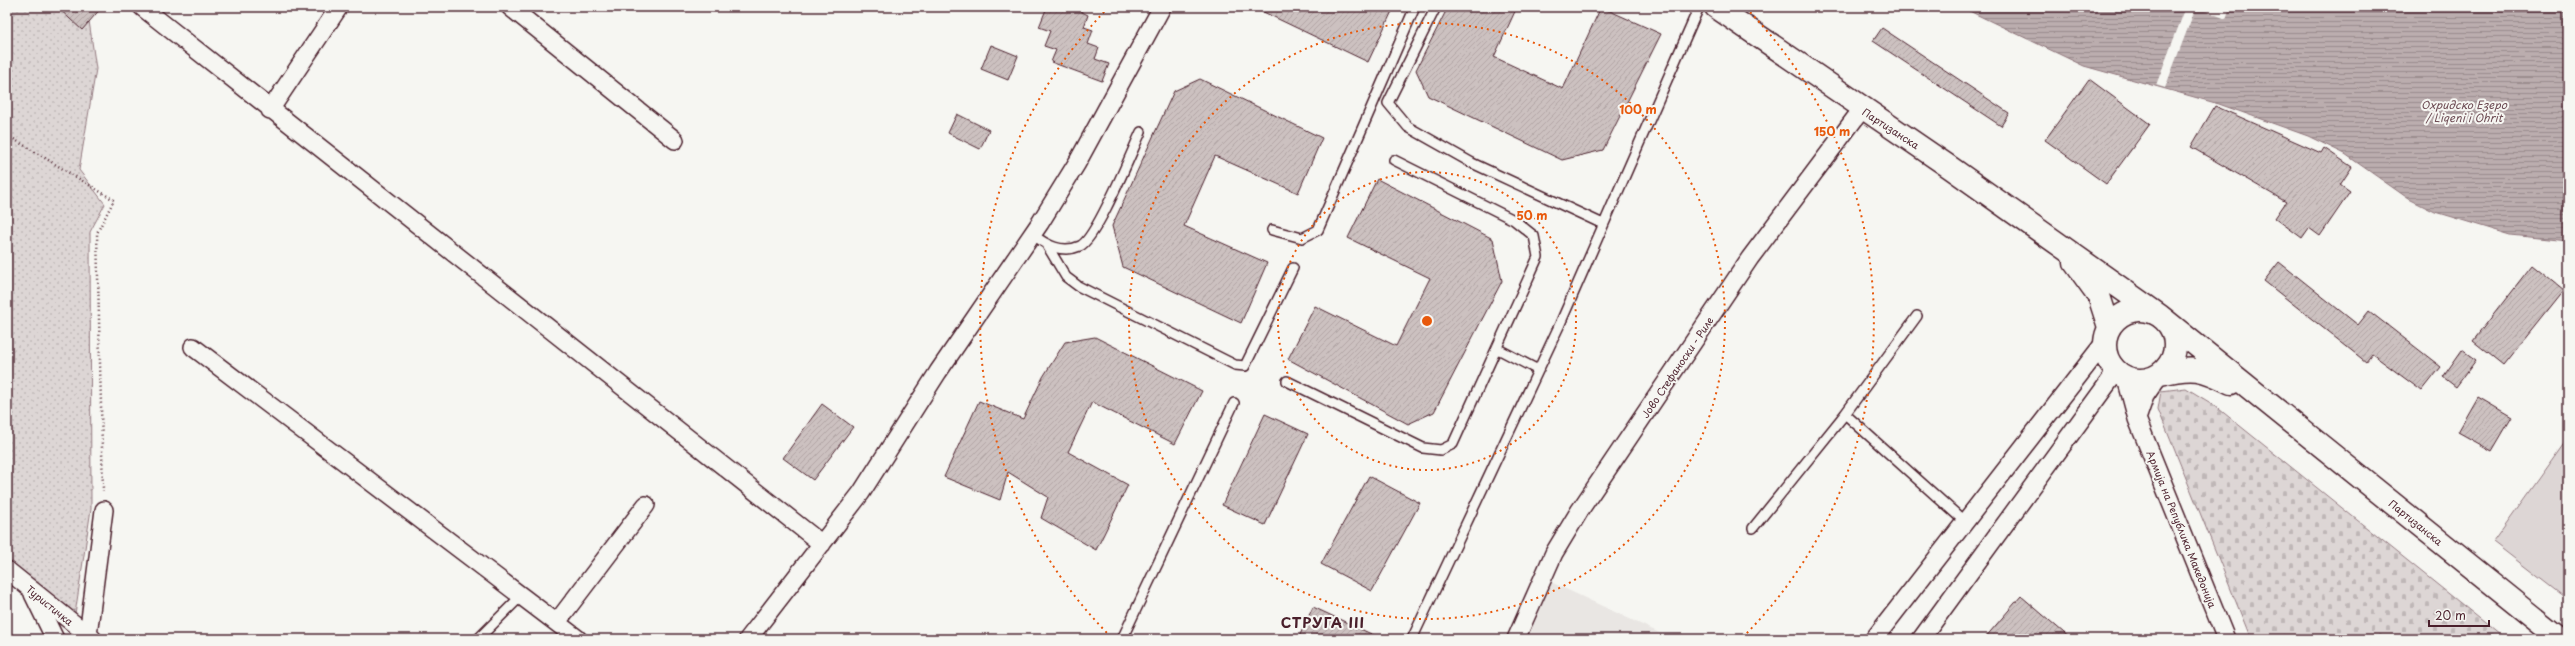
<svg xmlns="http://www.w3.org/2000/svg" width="2575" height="646" viewBox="0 0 2575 646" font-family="'Playpen Sans',sans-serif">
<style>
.built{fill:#e9e6e3}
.cemetery{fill:url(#cemetery-stones);stroke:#947a80}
.garden{fill:url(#garden-dots);stroke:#947a80}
.pitch{fill:#ddd6d5;stroke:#947a80}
.water{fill:url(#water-rules);stroke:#8e747a}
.pier{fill:#f6f6f2}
.building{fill:url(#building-hatch);stroke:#4a1f2b}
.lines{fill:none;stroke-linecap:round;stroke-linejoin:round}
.lane-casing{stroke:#4a1f2b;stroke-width:12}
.street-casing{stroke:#4a1f2b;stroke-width:20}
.secondary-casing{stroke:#4a1f2b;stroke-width:25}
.path{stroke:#4a1f2b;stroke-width:2.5;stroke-dasharray:1 3;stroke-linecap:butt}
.lane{stroke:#f6f6f2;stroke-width:9}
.street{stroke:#f6f6f2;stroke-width:17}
.secondary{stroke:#f6f6f2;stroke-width:22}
.ring{fill:none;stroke:#e8590c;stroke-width:2;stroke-dasharray:2 4}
.labels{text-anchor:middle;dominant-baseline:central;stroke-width:4;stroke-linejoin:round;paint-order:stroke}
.street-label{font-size:10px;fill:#4a1f2b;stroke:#f6f6f2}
.water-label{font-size:11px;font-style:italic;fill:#6c4a52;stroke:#f6f6f2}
.district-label{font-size:14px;font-weight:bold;letter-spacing:1px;fill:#4a1f2b;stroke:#f6f6f2}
.centre{fill:#e8590c;stroke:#f6f6f2;stroke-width:2}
.ring-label{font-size:12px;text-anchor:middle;font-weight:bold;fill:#e8590c;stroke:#f6f6f2;stroke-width:4;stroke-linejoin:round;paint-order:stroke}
</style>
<defs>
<pattern id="cemetery-stones" width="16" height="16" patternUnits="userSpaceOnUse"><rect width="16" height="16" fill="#ddd6d5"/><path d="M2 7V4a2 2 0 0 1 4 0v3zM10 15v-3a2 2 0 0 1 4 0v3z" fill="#bfb7b7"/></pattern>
<pattern id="garden-dots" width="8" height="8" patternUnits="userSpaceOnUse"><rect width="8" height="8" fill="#ddd6d5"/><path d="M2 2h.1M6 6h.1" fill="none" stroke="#bfb7b7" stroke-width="1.8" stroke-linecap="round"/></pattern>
<pattern id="water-rules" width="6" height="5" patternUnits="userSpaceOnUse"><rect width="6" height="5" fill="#bbadae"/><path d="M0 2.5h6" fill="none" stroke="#9a8c8e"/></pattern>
<pattern id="building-hatch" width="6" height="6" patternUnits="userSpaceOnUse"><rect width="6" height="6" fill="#ccc1c0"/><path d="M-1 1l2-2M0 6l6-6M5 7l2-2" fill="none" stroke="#b1a5a5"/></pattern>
</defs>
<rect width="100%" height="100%" fill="#f6f6f2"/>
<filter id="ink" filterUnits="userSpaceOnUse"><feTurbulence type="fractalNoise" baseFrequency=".025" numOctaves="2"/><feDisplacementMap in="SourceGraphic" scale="8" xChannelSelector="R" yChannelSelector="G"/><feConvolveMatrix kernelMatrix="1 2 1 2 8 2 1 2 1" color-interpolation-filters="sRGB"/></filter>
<g filter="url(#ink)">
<path class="built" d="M1551 582 1668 637 1670 639H1528Z"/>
<path class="cemetery" d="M2186 388 2214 405 2505 639H2251L2158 409 2161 391Z"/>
<path class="garden" d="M7 7H87L96 69 79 170 105 204 90 232 91 509 75 614 7 563Z"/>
<path class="pitch" d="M2568 437V600L2493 542Z"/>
<path class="water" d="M1961 7H2568V241L2511 235 2435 212 2409 199 2345 154 2308 136 2219 104 2084 66Z"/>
<path class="pier" d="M2186 7H2230L2226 19 2196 7 2165 88 2156 85Z"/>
<path class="building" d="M57 7H102L82 30Z
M1047 7H1081L1080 11 1088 15 1084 27 1093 30 1088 44 1099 48 1095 59 1109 64 1102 81 1051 62 1056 50 1044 46 1050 31 1039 27Z
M1253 7H1394L1368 62Z
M1448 7H1517L1494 57 1563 89 1601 7 1661 34 1603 150 1562 160 1428 96 1416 70Z
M1882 28 2009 113 2001 126 1873 41Z
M991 45 1018 56 1008 80 981 69Z
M1200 79 1322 138 1298 193 1215 156 1184 226 1267 263 1241 323 1123 267 1112 226 1174 91Z
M2089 79 2150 124 2106 184 2045 140Z
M2215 106 2321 153 2324 148 2352 167 2340 185 2350 192 2320 236 2309 228 2302 238 2275 218 2286 202 2191 147Z
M957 114 989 130 980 149 948 133Z
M1377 179 1493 239 1502 281 1434 412 1408 424 1288 359 1315 306 1396 346 1430 278 1348 238Z
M2279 262 2358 325 2369 311 2441 367 2422 391 2372 354 2366 362 2264 281Z
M2532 265 2563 290 2503 365 2473 341Z
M1095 337 1202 391 1175 444 1092 402 1068 452 1128 485 1096 550 1041 518 1048 497 1008 472 1000 500 944 477 979 401 1023 419 1043 377 1065 342Z
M2462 350 2476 360 2456 387 2443 377Z
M2478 397 2512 417 2492 451 2458 432Z
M822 404 853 427 813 480 783 458Z
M1265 414 1308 434 1265 525 1222 505Z
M1369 476 1420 503 1372 591 1321 564Z
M2021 596 2071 639H1984Z
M1313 607 1382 639H1298Z"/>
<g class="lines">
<defs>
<path id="lane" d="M1436 7 1388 103 1408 127 1472 163 1603 224
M1272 230 1302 238 1318 230 1415 7
M1032 234C1046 245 1062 254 1080 246 1097 238 1131 153 1141 132
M1048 247 1066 277 1078 286 1235 365 1245 366 1293 268
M1498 349 1538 370
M1287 381 1423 448 1441 450 1453 444 1538 257 1534 236 1514 220 1394 160
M1845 414 1965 522
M1753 528 1845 414 1917 316
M478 639 522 595
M1122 639 1234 403
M1412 639 1560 324 1699 7"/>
<path id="street" d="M142 7 822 544
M510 7 675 140
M270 110 339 7
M193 347 578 639
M2126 378 2137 419 2226 639
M2137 419 2145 396 2160 374
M7 570 93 639
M33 594 55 639
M557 622 646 505
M88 635 104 510
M748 639 861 493 938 372 1040 223 1077 163 1162 7
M1516 639 1554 553 1580 510 1750 258 1862 109
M1874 639 2104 343
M1921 639 2116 372"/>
<path id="secondary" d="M1716 7 1951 168 2160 316 2561 639
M2075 263 2099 296 2109 327
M2105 345a35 35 0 1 1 70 0a35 35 0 1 1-70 0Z
M2160 374C2193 366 2202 368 2231 383"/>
</defs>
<use href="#lane" class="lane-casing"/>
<use href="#street" class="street-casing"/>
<use href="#secondary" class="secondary-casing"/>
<path class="path" d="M7 135 114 200 97 233 103 491"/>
<use href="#lane" class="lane"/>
<use href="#street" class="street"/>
<use href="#secondary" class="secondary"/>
</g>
</g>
<g class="ring">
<circle cx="1427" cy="321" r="149"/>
<circle cx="1427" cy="321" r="298"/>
<path d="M1111 637A447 447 0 0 1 1108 8M1746 8A447 447 0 0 1 1743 637"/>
</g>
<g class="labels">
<g class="street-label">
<text transform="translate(1891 128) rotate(33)">Партизанска</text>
<text transform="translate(1677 367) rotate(-56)">Јово Стефаноски - Риле</text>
<text transform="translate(2416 522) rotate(39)">Партизанска</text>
<text transform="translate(2182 529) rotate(68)">Армија на Република Македонија</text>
<text transform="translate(50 605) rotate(39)">Туристичка</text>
</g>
<g class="water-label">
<text x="2464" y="104">Охридско Езеро<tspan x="2464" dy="13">/ Liqeni i Ohrit</tspan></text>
</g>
<g class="district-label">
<text x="1323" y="622">СТРУГА III</text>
</g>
</g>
<circle cx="1427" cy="321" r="6" class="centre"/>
<g class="ring-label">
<text x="1638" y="114">100 m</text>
<text x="1832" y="136">150 m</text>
<text x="1532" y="220">50 m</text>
</g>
<rect width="2575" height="646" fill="none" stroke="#f6f6f2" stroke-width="24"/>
<rect x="12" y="12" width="2551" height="622" fill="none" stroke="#4a1f2b" stroke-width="1.5" filter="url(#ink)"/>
<path d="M2429 620v6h60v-6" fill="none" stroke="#4a1f2b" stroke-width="2"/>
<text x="2435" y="620" font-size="12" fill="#4a1f2b" stroke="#f6f6f2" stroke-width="3" paint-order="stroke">20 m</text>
</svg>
